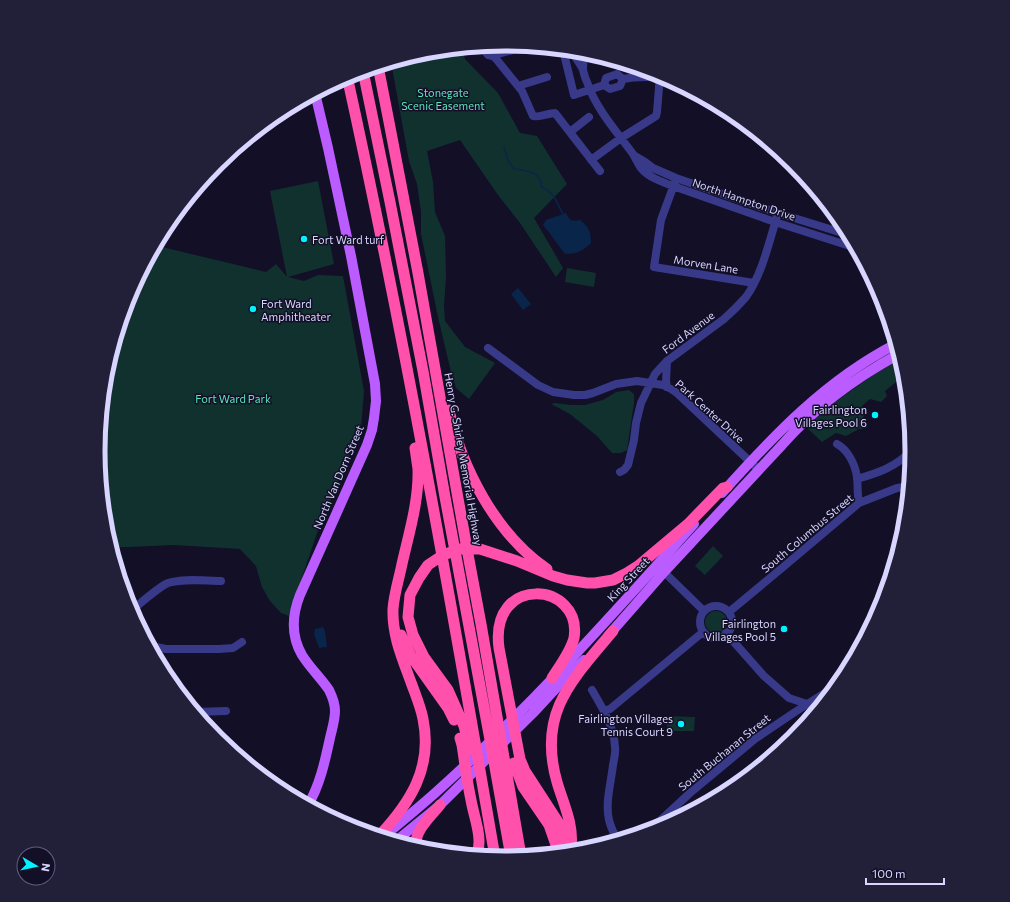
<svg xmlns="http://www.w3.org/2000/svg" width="1010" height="902" viewBox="0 0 1010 902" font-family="Commissioner,sans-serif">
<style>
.green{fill:#11312f}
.water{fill:#0a254a}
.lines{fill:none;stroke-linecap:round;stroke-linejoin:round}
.stream{stroke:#0a254a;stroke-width:1.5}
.minor{stroke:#383988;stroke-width:8}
.major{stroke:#ba5cff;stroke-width:10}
.highway{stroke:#ff50ac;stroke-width:11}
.poi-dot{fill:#01f2ff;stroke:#120f27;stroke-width:1.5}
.labels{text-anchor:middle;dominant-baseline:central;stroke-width:3;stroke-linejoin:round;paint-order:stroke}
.park-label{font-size:11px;fill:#5ce4bb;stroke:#120f27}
.street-label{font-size:11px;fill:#d8d5ff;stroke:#120f27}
.poi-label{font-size:11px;fill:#d8d5ff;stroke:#120f27;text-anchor:end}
.rim{fill:none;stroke:#d8d5ff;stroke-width:5}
</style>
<rect width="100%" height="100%" fill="#120f27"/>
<path class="green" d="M462 48 465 59 498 93 520 133 537 136 567 184 534 218 563 268 556 277 520 223 498 195 460 140 427 151 433 182 435 212 445 236 446 277 444 306 445 321 465 347 495 363 469 399 456 388 451 372 438 317 421 234V212L417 184 409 161 391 62 426 52Z
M318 181 334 264 288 277 304 281 318 275 343 276 364 391 361 429 318 530 289 616 281 613 270 601 262 587 256 566 240 549 174 545 129 547H111L106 530 98 451 106 371 129 295 149 258 162 247 266 272 276 264 287 277 270 191Z
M567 268 596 273 594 287 565 282Z
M900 359 904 372 905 383 903 384 896 382 885 391 887 396 881 402 870 399 862 406 866 411 861 422 868 428 859 429 846 436 836 433 822 442 806 427C835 401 866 378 900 359Z
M629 390 634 394V403L627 450 621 453H612L597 436 570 414 551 404 555 403 571 405H585L603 400 616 392Z
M713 546 723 556 705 575 695 566Z
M705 622a11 11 0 1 1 22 0a11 11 0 1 1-22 0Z
M667 716 695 717 694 731H667Z"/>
<path class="water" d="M566 213C569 220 572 222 580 220 589 227 591 232 591 243 583 251 576 254 565 254 557 244 551 234 543 225L546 220Z
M518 288 531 304 523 310 511 294Z
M323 627 325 631 327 647 319 648 314 634 315 629Z"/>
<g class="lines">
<path class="stream" d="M504 147 508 161 514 169C522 170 537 171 540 180 541 180 541 185 541 186 557 196 555 200 563 214"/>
<path class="minor" d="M482 46 488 55 493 56 497 60 522 91 533 116C540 118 548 113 555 113L600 171
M563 50 574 95 604 85
M575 51 576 58 583 69
M583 52C584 58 583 64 583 70 584 74 585 78 587 82 596 109 617 132 633 154 636 159 638 164 641 168 648 177 662 182 673 186L775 222 856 248
M493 56 498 54 527 46
M623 79C635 76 647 77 660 77
M604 85 606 78 617 74 623 79
M604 85 610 89 620 86 623 79
M518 86 547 77
M570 132 589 117
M635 156 645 162 653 168 676 178 778 213 849 235
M591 160 621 138 656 116 657 112 660 75
M675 182 661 220 654 267 754 283
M488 348 511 365 538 385 553 392 574 395H585L593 393 616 384 637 381 663 385 671 389 677 393 759 470
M667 361 666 381 667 387
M837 444C848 450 855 464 857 477 858 485 857 494 859 503
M620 472 624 470 628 465 634 440 636 423 641 403 655 374 667 361 724 319C732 312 739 305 746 297 762 275 770 239 778 213
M857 479C878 473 896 467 912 450
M664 572 704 611
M700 622a16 16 0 1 1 32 0a16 16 0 1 1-32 0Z
M131 611C141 603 157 588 168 583 184 578 205 581 221 581
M729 612 782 568 859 503 897 488 909 486
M726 633 764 676 789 698 807 704 817 709
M146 639 156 647 166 649H219L233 648 242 642
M592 690C602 707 614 726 615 747 616 753 614 759 613 765 611 783 605 803 609 820 611 828 614 834 618 840
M604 711 610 709 703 632
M195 712 226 711
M650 830 690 793 755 739 795 712 837 685"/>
<path class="major" d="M722 493C774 435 826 380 896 344
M608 636 664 572 782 445C815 407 855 378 899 354
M308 805C320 785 325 761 330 738 332 729 335 720 335 711 335 703 332 696 329 690 321 678 310 668 302 655 291 636 292 615 300 595L367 445 372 430 374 418 376 401 375 384 351 256 328 148 315 93
M383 837C400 823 417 809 434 794 527 711 610 617 694 524
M396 841 440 805 533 713 558 686 584 660"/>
<path class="highway" d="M378 66 389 122 418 273 467 549 481 624 521 856
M363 71 390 202 423 371 445 497 491 745 511 857
M347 76C404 335 450 596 495 857
M449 410C462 469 496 534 547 569
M401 635 411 656 448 708 454 720
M552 678C559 667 571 651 574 638 583 582 489 573 499 648L520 759 525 771 560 825 564 838 568 852
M460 738 462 745C465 764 467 782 471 800 474 818 483 837 477 855
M470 750 464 726 448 690 424 657 413 635 408 617 410 595 419 578 428 565 443 555 460 549H480L517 561 553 576 567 580 587 583H595L613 580 627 573 638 566 688 524 723 488 727 487
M514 763 523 787 549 825 556 845V853
M379 836C410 803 433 768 423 719 421 708 416 696 412 685 403 660 392 636 393 609 394 594 399 579 402 564 409 533 419 501 418 469 417 462 416 455 415 448
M416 847C414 831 430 817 440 805
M571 847C574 824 563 803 557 782 537 713 572 680 613 631"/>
</g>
<g class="poi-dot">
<circle cx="304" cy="239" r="4"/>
<circle cx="253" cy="309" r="4"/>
<circle cx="875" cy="415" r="4"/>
<circle cx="784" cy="629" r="4"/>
<circle cx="681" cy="724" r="4"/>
</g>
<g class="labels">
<g class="park-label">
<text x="443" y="92">Stonegate<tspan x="443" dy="13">Scenic Easement</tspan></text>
<text x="233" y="398">Fort Ward Park</text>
</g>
<g class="street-label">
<text transform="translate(744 199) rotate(19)">North Hampton Drive</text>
<text transform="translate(706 264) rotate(9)">Morven Lane</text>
<text transform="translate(688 332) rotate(-37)">Ford Avenue</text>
<text transform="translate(710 411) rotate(42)">Park Center Drive</text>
<text transform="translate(464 459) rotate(80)">Henry G. Shirley Memorial Highway</text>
<text transform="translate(338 477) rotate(-67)">North Van Dorn Street</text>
<text transform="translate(807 533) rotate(-40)">South Columbus Street</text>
<text transform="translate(628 579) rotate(-47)">King Street</text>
<text transform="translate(724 752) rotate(-39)">South Buchanan Street</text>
</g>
<g class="poi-label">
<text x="312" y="239" text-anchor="start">Fort Ward turf</text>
<text x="261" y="303" text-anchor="start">Fort Ward<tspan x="261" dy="13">Amphitheater</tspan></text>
<text x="867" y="409">Fairlington<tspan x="867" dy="13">Villages Pool 6</tspan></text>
<text x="776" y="623">Fairlington<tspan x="776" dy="13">Villages Pool 5</tspan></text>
<text x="673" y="718">Fairlington Villages<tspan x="673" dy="13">Tennis Court 9</tspan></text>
</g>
</g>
<path d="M0 0H1010V902H0ZM105 451a400 400 0 1 1 800 0a400 400 0 1 1-800 0Z" fill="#221f38" fill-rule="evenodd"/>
<path class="rim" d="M105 451a400 400 0 1 1 800 0a400 400 0 1 1-800 0Z"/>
<g transform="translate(36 866) rotate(99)"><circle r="19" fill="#120f27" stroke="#615e7d"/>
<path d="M0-3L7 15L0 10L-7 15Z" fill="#01f2ff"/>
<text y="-6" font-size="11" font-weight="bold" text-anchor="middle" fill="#d8d5ff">N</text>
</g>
<path d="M866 878v6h78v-6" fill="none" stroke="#d8d5ff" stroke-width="2"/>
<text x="872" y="878" font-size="12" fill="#d8d5ff" stroke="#120f27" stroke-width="3" paint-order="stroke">100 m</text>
</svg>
